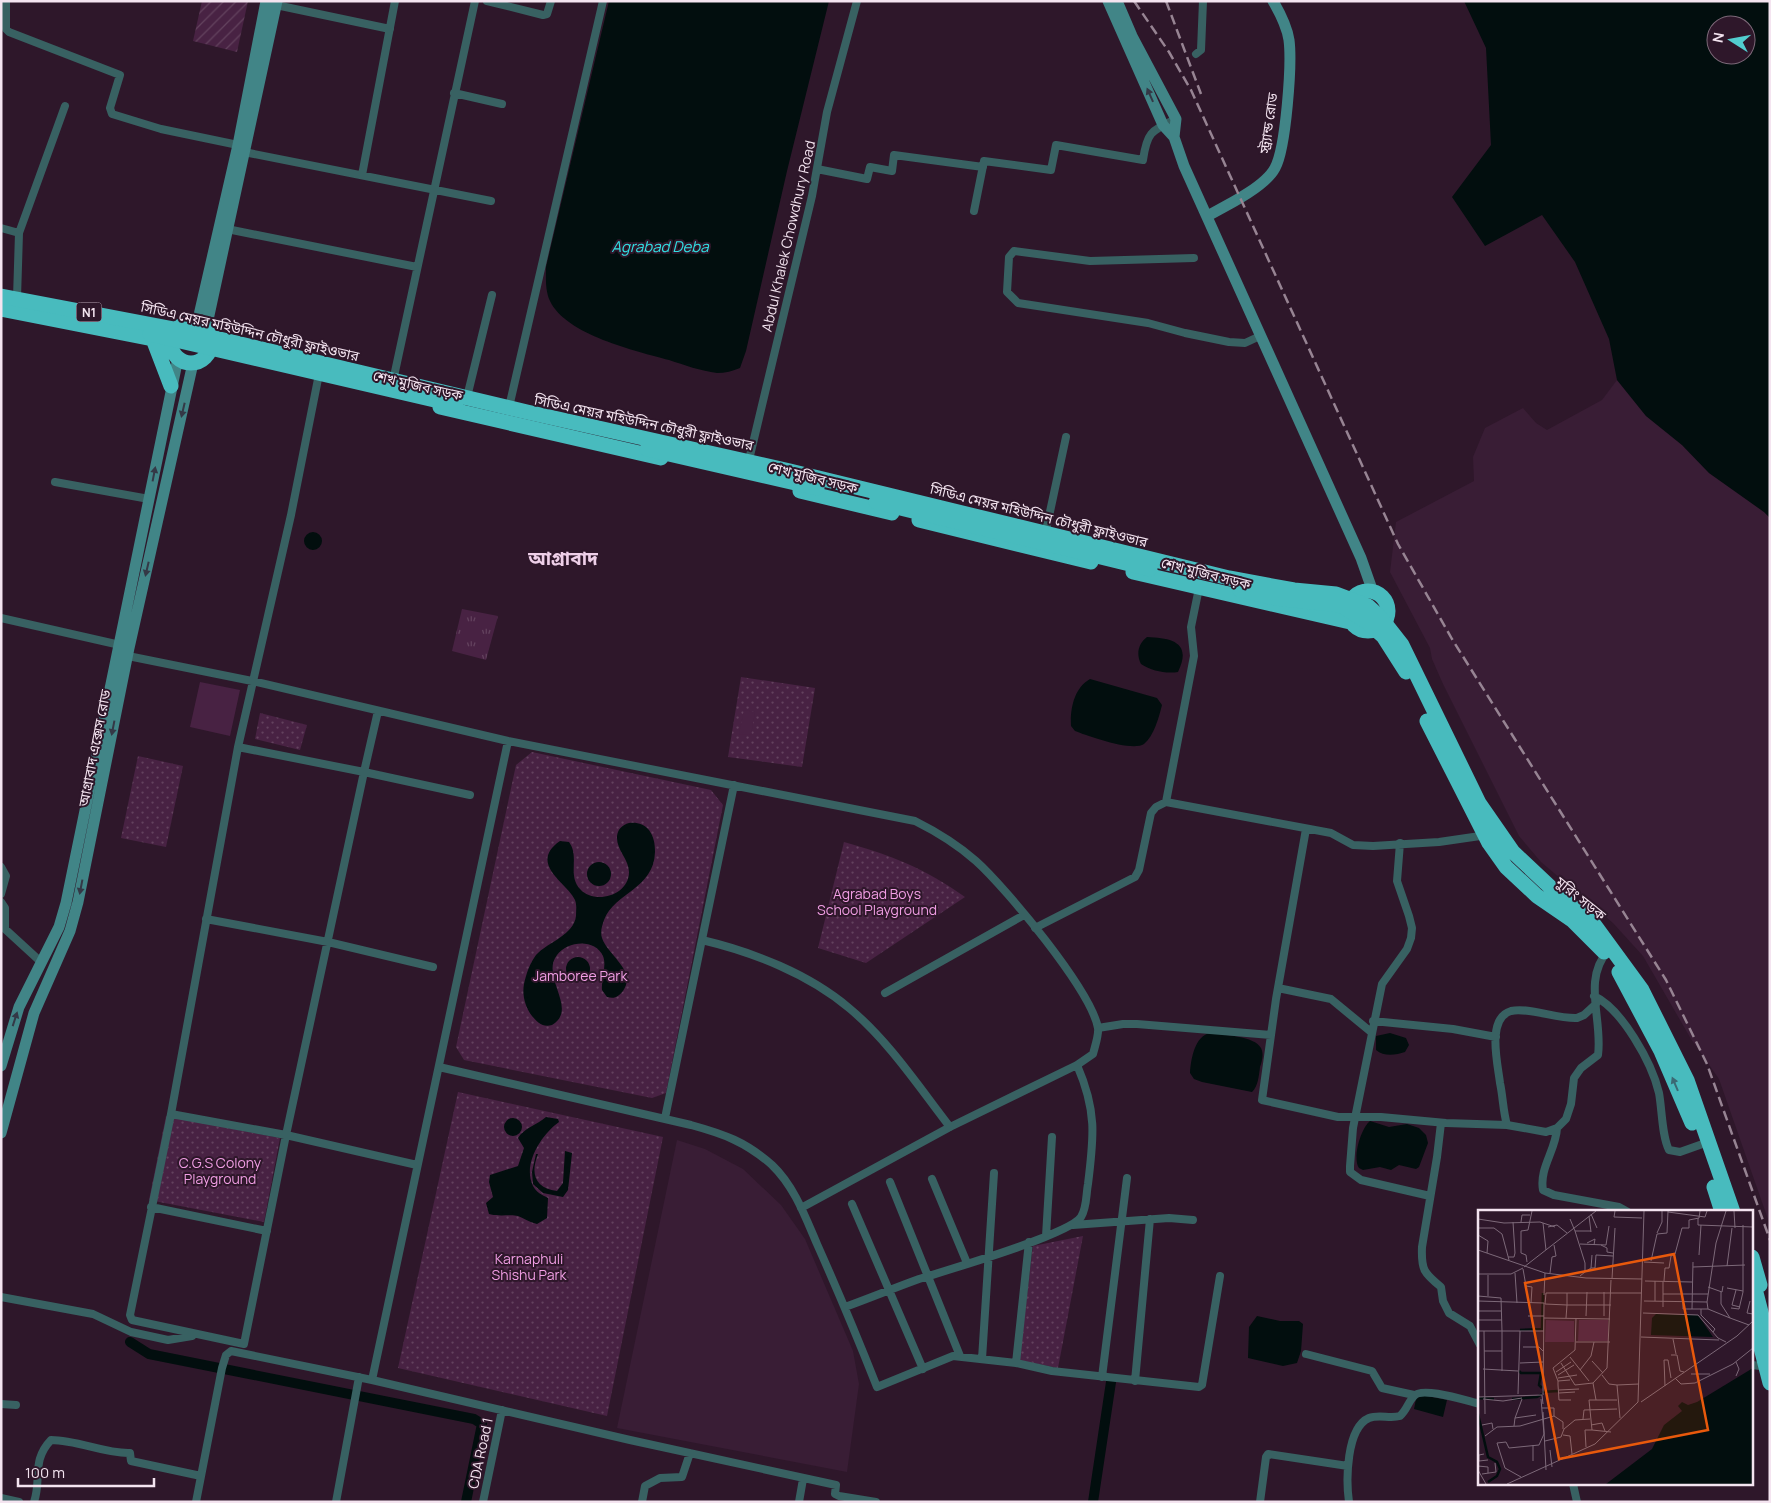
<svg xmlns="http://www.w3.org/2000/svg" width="1771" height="1503" viewBox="0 0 1771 1503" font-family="Manrope,'Noto Sans Bengali',sans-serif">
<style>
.built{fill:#391d35}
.grass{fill:url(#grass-tufts)}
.park{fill:url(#park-dots)}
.garden{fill:url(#garden-furrows)}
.pitch{fill:#482243}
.water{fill:#020e0e;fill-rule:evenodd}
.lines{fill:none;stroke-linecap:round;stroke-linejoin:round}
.canal{stroke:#020e0e;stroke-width:10}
.street{stroke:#386162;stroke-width:8}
.secondary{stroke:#418587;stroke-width:11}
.highway{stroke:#48bbbe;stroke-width:15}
.rail{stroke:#978493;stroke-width:2.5;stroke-dasharray:10 5;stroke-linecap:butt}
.highway-bridge{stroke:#48bbbe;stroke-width:15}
.oneway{fill:#343846}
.oneway2{fill:#3b6974}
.labels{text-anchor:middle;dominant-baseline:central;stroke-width:4;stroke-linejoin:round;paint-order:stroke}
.shield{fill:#2e172a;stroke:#b9a6b5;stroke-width:1}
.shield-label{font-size:12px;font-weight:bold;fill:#f4e4f0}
.street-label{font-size:14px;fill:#f4e4f0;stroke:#2e172a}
.park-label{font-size:14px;fill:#f19ee4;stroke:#2e172a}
.water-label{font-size:15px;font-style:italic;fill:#31e0e3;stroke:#2e172a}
.district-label{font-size:19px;font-weight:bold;fill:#eecfe8;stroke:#2e172a}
.inset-river{fill:none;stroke:#020e0e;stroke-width:2.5}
.inset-road{fill:none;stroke:#7d6979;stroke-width:1}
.view{fill:#e8590c;fill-opacity:0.15;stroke:#e8590c;stroke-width:2.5}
.inset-edge{fill:none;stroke:#f4e4f0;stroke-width:2.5}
</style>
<defs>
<pattern id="grass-tufts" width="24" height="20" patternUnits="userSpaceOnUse" patternTransform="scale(1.25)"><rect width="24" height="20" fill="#482243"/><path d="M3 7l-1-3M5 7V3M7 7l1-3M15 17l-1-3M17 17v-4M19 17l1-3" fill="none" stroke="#63425e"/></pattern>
<pattern id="park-dots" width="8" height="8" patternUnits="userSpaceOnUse" patternTransform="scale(1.25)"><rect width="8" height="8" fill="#482243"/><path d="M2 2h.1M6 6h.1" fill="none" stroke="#63425e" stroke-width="1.8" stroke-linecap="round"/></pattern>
<pattern id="garden-furrows" width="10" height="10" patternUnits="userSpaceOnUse" patternTransform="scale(1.25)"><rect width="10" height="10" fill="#482243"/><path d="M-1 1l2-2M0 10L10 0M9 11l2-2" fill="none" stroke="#63425e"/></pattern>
</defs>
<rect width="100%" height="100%" fill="#2e172a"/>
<path class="built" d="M1617 380 1646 416 1682 445 1709 473 1764 512 1770 518V1225L1719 1079 1691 1039 1643 956 1613 923 1541 862 1519 836 1443 684 1432 659 1430 648 1390 572 1396 522 1474 481 1473 457 1485 428 1523 408 1536 423 1547 430 1602 400Z
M677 1140 705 1149 743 1169 781 1205 805 1239 853 1351 859 1384 847 1472 617 1428Z"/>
<path class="grass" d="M462 609 498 616 486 660 452 651Z"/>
<path class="park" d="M741 677 815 688 802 767 728 757Z
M260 713 307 725 300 750 255 739Z
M532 752 711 790 723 805 666 1093 652 1098 464 1060 456 1047 516 765Z
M138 756 183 766 166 847 121 838Z
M844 842C891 855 924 868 965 897L866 963 818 948Z
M458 1092 663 1137 607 1416 398 1368Z
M166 1116 280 1138 264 1222 149 1200Z
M1083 1236 1058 1368 1019 1360 1033 1246Z"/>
<path class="garden" d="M202 1H248L237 52 193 41Z"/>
<path class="pitch" d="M200 682 240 690 230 736 190 727Z
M744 710 755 712 751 735 739 734Z"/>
<path class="water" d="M609 1H829L787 171 746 351 740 368C733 371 725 373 717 373 701 371 684 365 669 360 636 351 566 335 550 301 545 290 546 278 546 267Z
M1464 1H1770V518L1764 512 1709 473 1682 445 1646 416 1617 380 1609 339 1575 262 1542 215 1485 246 1452 197 1491 145 1486 48ZM1716 25H1746V55H1716Z
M304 541a9 9 0 1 1 18 0a9 9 0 1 1-18 0Z
M1147 637C1173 638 1192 643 1178 672 1166 674 1152 671 1141 664 1136 654 1138 644 1147 637Z
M1090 679 1157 698 1162 705C1159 717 1154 736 1144 744 1132 752 1088 736 1075 731L1071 726C1070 709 1074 688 1090 679Z
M629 823C637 822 644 824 649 830 654 837 655 844 655 852 654 889 615 892 604 920 602 926 600 932 602 938 608 956 637 970 623 991 618 997 615 999 607 997L602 990C601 979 607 966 603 956 595 938 567 941 557 955 540 977 579 1009 552 1025 543 1028 537 1022 532 1016 525 1007 522 995 524 984 526 974 530 963 536 955 548 942 574 935 576 916 576 911 577 905 575 900 569 884 527 864 560 841L569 842C580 857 567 875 580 889 594 905 629 896 629 872 629 859 616 850 617 836 618 829 622 825 629 823Z
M587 874a12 12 0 1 1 24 0a12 12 0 1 1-24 0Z
M566 969a12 12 0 1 1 24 0a12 12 0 1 1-24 0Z
M1210 1033C1223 1035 1255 1036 1261 1048 1264 1054 1262 1061 1260 1067 1259 1075 1258 1087 1252 1092L1202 1082 1194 1079 1190 1073C1191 1058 1195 1036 1210 1033Z
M1390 1033 1406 1038 1409 1045 1405 1052C1396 1055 1384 1057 1376 1050V1036Z
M546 1117 558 1119 559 1122C542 1134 522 1164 533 1186 536 1192 542 1195 548 1198L547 1218 537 1224C529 1222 523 1218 518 1216 511 1214 500 1217 489 1214L486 1203 493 1197 489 1182 490 1175 518 1166 524 1148 518 1138C524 1128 537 1125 546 1117Z
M504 1127a9 9 0 1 1 18 0a9 9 0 1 1-18 0Z
M1370 1121 1389 1127 1407 1124 1419 1128 1426 1135 1428 1143 1419 1167 1416 1169 1399 1165 1391 1170 1380 1167 1363 1170 1359 1168C1352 1158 1361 1128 1370 1121Z
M565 1151 572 1153 568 1190 563 1197 543 1193 533 1184 532 1172 536 1154H538C530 1174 535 1188 557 1191L563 1183Z
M1257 1316 1280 1321H1299L1303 1324 1301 1351 1297 1363 1283 1366 1248 1358 1249 1327Z
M1422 1395 1447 1400 1443 1417 1414 1409 1416 1399Z"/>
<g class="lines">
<path class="canal" d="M130 1342 149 1354 474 1419 482 1424 466 1502
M1093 1502 1111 1382"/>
<path class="street" d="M6 1V29L9 32 120 75 110 108 112 114 161 129 238 145
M487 1 543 15 547 14 551 1
M276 5 390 29
M1196 54 1201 50 1203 1
M454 93 502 104
M244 152 491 201
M817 169 867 179 870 167 892 171 894 155 983 167
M362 175 395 1
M974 211 984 161 1051 170 1056 145 1143 160C1147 132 1151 131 1176 119
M1 228 19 233
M227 229 417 267
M1194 258 1090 261 1014 251 1009 257 1007 292 1018 303 1148 323 1185 333 1229 342 1245 343 1260 336
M17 298 19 233 65 106
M318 379 291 515 238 747 171 1114 130 1315 132 1320 244 1344 286 1135 417 1165
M393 381 475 1
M467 397 492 295
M509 407 603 1
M748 464 812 196 827 112 857 1
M55 482 149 499
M1045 535 1066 437
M1199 588 1191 627 1194 656 1166 802 1331 833 1353 845 1373 846 1439 842 1487 835
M1 618 120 645
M128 656 252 681 508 741 915 821C937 832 958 845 976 861 1006 888 1091 990 1098 1028 1099 1035 1095 1046 1093 1054L1077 1065 950 1127 801 1208
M378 711 364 772 470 795
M1306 829 1276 999 1262 1100 1338 1117H1381L1446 1123 1507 1125 1546 1132 1557 1128 1566 1119 1571 1104 1574 1078 1581 1068 1598 1055C1603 1021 1582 979 1608 951
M1400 843 1397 881 1409 916 1412 928 1411 938 1407 949 1382 984 1353 1128 1350 1166V1172L1361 1180 1430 1196
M1 867 6 876 1 894
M1 902 5 908V929L41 962
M206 919 328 942 433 967
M1035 928 1135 877 1139 870 1151 813 1156 807 1166 802
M702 940C753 952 809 974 849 1008 888 1040 919 1087 950 1127
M1278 988 1331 999 1371 1032
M885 993 1024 915
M1594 996C1622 1009 1652 1063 1659 1093 1662 1109 1662 1137 1669 1150L1680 1152 1711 1141
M1373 1021 1453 1029 1496 1037
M1098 1028 1123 1024H1137L1271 1035
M439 1067 691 1125C724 1134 746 1142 772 1165 794 1186 805 1216 817 1244 838 1291 858 1339 877 1387L953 1356 1016 1363
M171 1114 286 1135 364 772 238 747
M665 1118 734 785
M1441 1123 1437 1157 1422 1247C1421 1270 1424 1273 1441 1287L1443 1301 1449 1313 1470 1326 1480 1345
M1507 1125C1503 1111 1503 1097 1500 1083 1498 1065 1486 1018 1511 1011 1529 1007 1557 1019 1577 1018L1584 1015 1596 1004
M1557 1128C1556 1150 1539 1168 1543 1190L1554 1195 1619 1207 1628 1212
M932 1179 967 1263
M890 1182 960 1356
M852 1204 923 1369
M151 1207 267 1231
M1073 1225 1169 1218 1193 1220
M1046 1236 1052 1137
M1029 1242 1016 1363 1052 1371 1199 1387 1202 1385 1220 1276
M1 1297 93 1314 131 1332 168 1340 192 1336
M845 1307C870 1298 894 1288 919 1279 947 1270 1069 1235 1081 1217 1087 1208 1086 1194 1088 1184 1094 1136 1097 1111 1077 1065
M1306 1354 1372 1371 1382 1388 1414 1395
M982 1359 994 1173
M1752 1365 1768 1367
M1102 1377 1127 1178
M372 1380 508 741
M1135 1381 1150 1219
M1 1404 16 1405
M1573 1484 1577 1502
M1 1498 19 1502
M34 1502C42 1479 31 1461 51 1440 78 1440 105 1454 130 1453L131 1461 201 1476
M196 1502 222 1368 226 1355 231 1351 372 1380 630 1440 836 1485 835 1494 839 1496 876 1502
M336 1502 359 1377
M483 1502 502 1410
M642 1502 645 1486 660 1478 682 1477 690 1453
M799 1502 803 1479
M1260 1502 1266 1457 1268 1454 1348 1466
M1349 1502C1346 1481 1346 1428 1369 1418 1379 1414 1390 1419 1400 1416 1407 1410 1408 1402 1414 1396 1422 1386 1467 1401 1480 1404"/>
<path class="secondary" d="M1108 1 1163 125 1174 137
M1117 1 1132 36 1176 119 1174 137 1184 166 1361 558 1373 592
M1207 216C1226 206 1265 187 1275 168 1286 148 1292 64 1289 40 1287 27 1280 13 1273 1
M197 324 238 145 266 1
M206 329 277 1
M1 1066 19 1007 59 927 66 903 178 358
M1 1133 34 1013 70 931 78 902 129 648 193 363"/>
<path class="highway" d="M1 309 163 341
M171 343a20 20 0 1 1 40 0a20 20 0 1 1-40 0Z
M153 339 171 386
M440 407 661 458
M800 491 892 513
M919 520 1091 562
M1133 572 1350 622
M1348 611a20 20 0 1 1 40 0a20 20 0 1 1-40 0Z
M1752 1257 1760 1285
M1752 1277 1770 1347"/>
<path class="rail" d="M1134 1 1169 52 1191 90 1398 544 1452 639 1666 980 1707 1064 1770 1240
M1166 1 1201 94"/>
<path class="highway-bridge" d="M1 296 190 332 527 412 790 471 1229 578 1294 590 1336 594 1368 606 1380 617 1402 645 1479 803 1513 852 1564 900 1593 923 1642 990 1687 1080 1733 1212
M150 334 456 405
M647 449 817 488
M876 502 1150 569
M1240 590 1275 598 1340 605 1367 622 1383 636 1406 672
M1427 721 1489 843 1506 867 1537 896 1572 920 1604 952
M1619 972 1661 1051 1692 1123
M1714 1187 1722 1212
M1752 1313 1770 1383"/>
</g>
<defs><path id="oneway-solid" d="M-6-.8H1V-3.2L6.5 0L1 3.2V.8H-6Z" transform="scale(1.25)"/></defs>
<g class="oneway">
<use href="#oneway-solid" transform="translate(1150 95) rotate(-114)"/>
<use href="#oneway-solid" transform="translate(183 410) rotate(103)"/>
<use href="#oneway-solid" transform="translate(154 474) rotate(-79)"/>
<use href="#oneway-solid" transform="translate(147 569) rotate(103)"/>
<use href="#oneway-solid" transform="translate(113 728) rotate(101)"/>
<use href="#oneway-solid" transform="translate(81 887) rotate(101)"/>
<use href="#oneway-solid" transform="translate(15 1019) rotate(-72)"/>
</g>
<use class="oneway2" href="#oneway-solid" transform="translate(1675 1084) rotate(-113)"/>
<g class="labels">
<rect class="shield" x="76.5" y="302.5" width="25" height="19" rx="4"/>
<g class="shield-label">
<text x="89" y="312">N1</text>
</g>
<g class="street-label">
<text transform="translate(1268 123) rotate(-82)">স্ট্র্যান্ড রোড</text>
<text transform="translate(788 236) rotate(-77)">Abdul Khalek Chowdhury Road</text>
<text transform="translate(250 331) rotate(13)">সিডিএ মেয়র মহিউদ্দিন চৌধুরী ফ্লাইওভার</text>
<text transform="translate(418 385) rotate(13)">শেখ মুজিব সড়ক</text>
<text transform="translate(644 422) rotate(12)">সিডিএ মেয়র মহিউদ্দিন চৌধুরী ফ্লাইওভার</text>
<text transform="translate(813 477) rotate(14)">শেখ মুজিব সড়ক</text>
<text transform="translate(1039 515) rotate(14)">সিডিএ মেয়র মহিউদ্দিন চৌধুরী ফ্লাইওভার</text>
<text transform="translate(1206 573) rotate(14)">শেখ মুজিব সড়ক</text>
<text transform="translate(94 748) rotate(-79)">আগ্রাবাদ এক্সেস রোড</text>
<text transform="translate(1581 898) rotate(39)">মুরিং সড়ক</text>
<text transform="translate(480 1453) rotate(-78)">CDA Road 1</text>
</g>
<g class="park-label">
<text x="877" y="893">Agrabad Boys<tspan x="877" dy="16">School Playground</tspan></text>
<text x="580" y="975">Jamboree Park</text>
<text x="220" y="1162">C.G.S Colony<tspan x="220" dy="16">Playground</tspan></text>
<text x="529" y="1258">Karnaphuli<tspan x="529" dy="16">Shishu Park</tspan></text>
</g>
<g class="water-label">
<text x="660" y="246">Agrabad Deba</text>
</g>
<g class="district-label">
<text x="563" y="558">আগ্রাবাদ</text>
</g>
</g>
<g transform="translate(1478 1210)">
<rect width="275" height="275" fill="#2e172a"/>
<path d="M68 110 96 111V132H67ZM101 110H130V131H100Z" fill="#482243"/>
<path d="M178 104 220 105 235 127 173 125 174 108ZM275 158V274H128L174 239 186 215 204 201 200 196 204 192 210 195 219 192Z" fill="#020e0e"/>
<path class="inset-river" d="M42 120 64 119 65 83M41 161 43 163H63L61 175 64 178M64 182 80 181M0 188 16 189M34 189 59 187 64 184M0 204 10 247 19 252 22 259 19 266 10 272"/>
<path class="inset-road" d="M137 1 136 7 164 8M248 1 238 33 229 92 230 99 252 108M256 1 257 18M190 2 227 7 229 1M113 4 119 18M111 6 113 22M220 8V15L275 17M0 9 26 13 62 12 77 17M92 9 97 21H113M43 12 44 5H52M65 13 68 40M70 17 79 15 89 23M0 18H16L24 24 31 50M97 21 107 53V62L102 66M179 23 184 12V1M0 25 10 31 9 43M109 33 117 29 116 35M102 34 128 35 131 16M123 35 129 38V42L135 43M0 40 67 63 108 68 164 69M221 45 223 15M30 47H36L37 43 35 12M173 51 179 24 189 23 190 1M49 52 48 45 43 43V21L50 20 54 1M166 52 186 53M249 56 254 18M46 57 118 1M215 57 267 55M113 58H117L118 45 135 46M45 59 48 76 54 77 53 93M107 62 113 58 114 45M37 63 39 93M72 63 74 47 78 46 76 35M0 64H33L45 58M134 69 137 18M167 71 214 72M186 71 187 58H191L193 46 197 44 204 18H211V10L221 8 222 1M230 77 244 82 245 76M249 78 265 81M258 80 254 95 262 97M243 82V94L252 108 271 115M89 83V95H126V82M185 84H230M66 85 67 63M0 86 23 88 24 121M10 86V65M0 91 66 93 65 185M166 91 229 92M177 91V71M205 91V99H230M272 91 269 103 275 104M185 97V72M253 98 261 99 265 82V15M214 99 215 52M223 99V105L237 119 235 122M0 101H23M165 103 220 105 240 128 248 132M50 106H66M108 106 109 82M126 106V95H133M66 108 132 109M88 108 89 95 67 94 68 83H163M0 110H24M0 121H66M6 121 7 204M163 127 241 130M195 129 198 144M98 132H132M45 137H61L65 141M6 141H24M193 145H199L202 161 206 162M92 147 111 171M114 151 125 163M258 152 261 159 258 166M42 153 65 152M83 153 97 175 115 173 129 158 133 70M5 159 40 161M102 160 113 146 116 132M24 161V121M78 162 93 152M213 164H232M80 165 96 155M124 165 131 174 139 175M80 168 99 165M197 168 203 174 217 173 255 154 275 138M92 170 80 171V175L81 190H93M80 171 75 158 97 140 98 108M115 173 118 190M187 176 186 150H190L193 168M81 180 101 179M81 183 97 182M40 184 42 121M0 187 64 185 65 194M5 189 25 191 44 188M163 192 259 126 275 111M64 198H76V206M65 202 68 260M37 208 44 189M142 208 139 175 161 174M105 209 106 200 139 199M4 215 14 213 15 219M113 215 124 213 127 221M36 216 37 208 58 205M133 222 114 220 111 190H139M85 225 92 226 94 244M7 226 19 217 42 216 76 206 85 212V219M67 231 83 227 86 219 97 210 112 209M55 235V251M108 237 107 220H114M72 240 74 257M6 244 1 245V251L10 250M0 256 10 257V263M0 260 8 274M4 264 18 262 17 253M43 267 27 258 19 233 28 232 31 238 61 235 66 224 63 189M29 274 117 234 160 192 166 1"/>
<path class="view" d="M196 44 230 220 81 249 47 73Z"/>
<rect width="275" height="275" class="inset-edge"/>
</g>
<rect width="1771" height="1503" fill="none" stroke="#f4e4f0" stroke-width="5"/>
<g transform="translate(1731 40) rotate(281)"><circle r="24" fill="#2e172a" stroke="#7d6979"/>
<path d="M0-4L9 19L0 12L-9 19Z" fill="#52cdcf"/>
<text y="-8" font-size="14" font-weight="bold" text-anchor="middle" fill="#f4e4f0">N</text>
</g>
<path d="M18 1478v8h136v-8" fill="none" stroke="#f4e4f0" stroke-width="2.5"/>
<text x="25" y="1478" font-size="15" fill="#f4e4f0" stroke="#2e172a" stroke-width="4" paint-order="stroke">100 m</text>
</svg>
